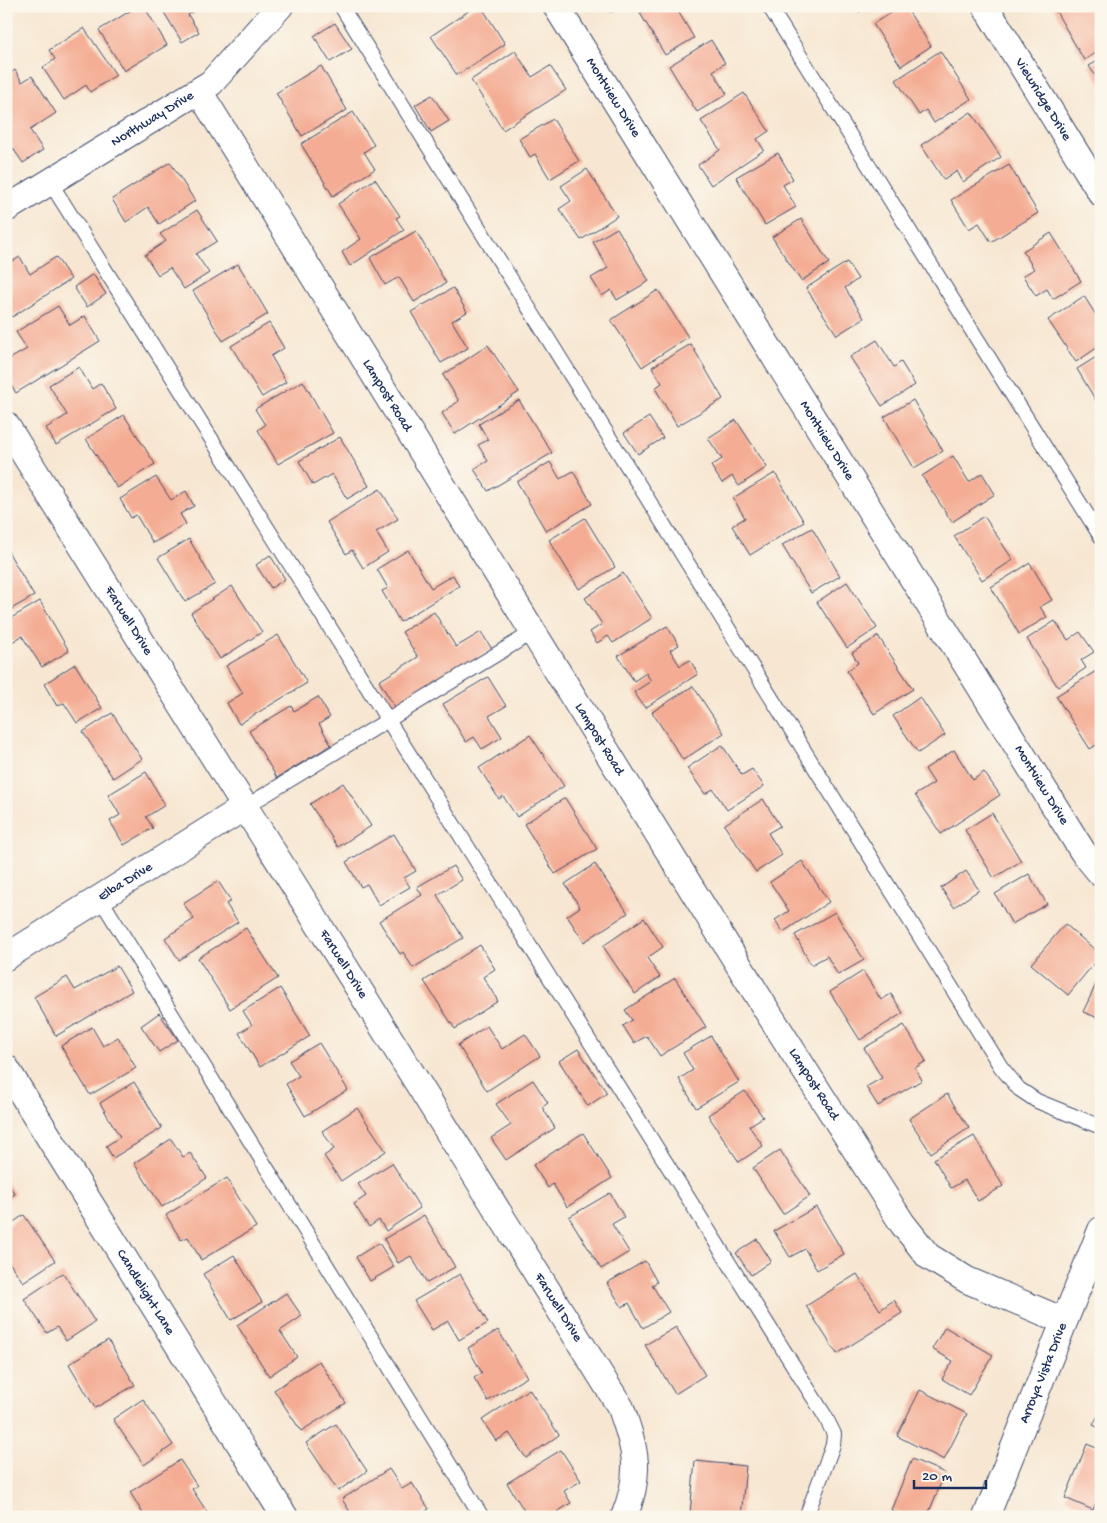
<svg xmlns="http://www.w3.org/2000/svg" width="1107" height="1523" viewBox="0 0 1107 1523" font-family="'Gochi Hand',sans-serif">
<style>
.building{fill:#f4ad94}
.lines{fill:none;stroke-linecap:round;stroke-linejoin:round}
.service-casing{stroke:#3c4b6f;stroke-width:16}
.minor-casing{stroke:#3c4b6f;stroke-width:28}
.service{stroke:#fff;stroke-width:14}
.minor{stroke:#fff;stroke-width:26}
.labels{text-anchor:middle;dominant-baseline:central;stroke-width:5;stroke-linejoin:round;paint-order:stroke}
.street-label{font-size:14px;fill:#1b2f5e;stroke:#fbf7ec}
</style>
<rect width="100%" height="100%" fill="#fbf7ec"/>
<filter id="ink" filterUnits="userSpaceOnUse"><feTurbulence type="fractalNoise" baseFrequency=".02" numOctaves="2"/><feDisplacementMap in="SourceGraphic" scale="10" xChannelSelector="R" yChannelSelector="G"/><feConvolveMatrix kernelMatrix="1 2 1 2 8 2 1 2 1" color-interpolation-filters="sRGB"/></filter>
<filter id="wash" filterUnits="userSpaceOnUse"><feTurbulence type="fractalNoise" baseFrequency=".0096" numOctaves="4" result="noise"/><feDisplacementMap in="SourceGraphic" scale="20" xChannelSelector="R" yChannelSelector="G"/><feGaussianBlur stdDeviation="1.12" result="paint"/><feColorMatrix in="noise" values="0 0 0 0 0 0 0 0 0 0 0 0 0 0 0 0 0 1.4 0 .05"/><feComposite in="paint" operator="in"/></filter>
<g filter="url(#wash)">
<rect width="100%" height="100%" fill="#f7e7d2"/>
<g id="blocks">
<path class="building" d="M138 6H144L167 45 124 71 99 30Z
M160 6H202L188 15 199 32 182 42Z
M424 6H436L427 11Z
M476 6H481L505 44 457 75 431 36Z
M608 6H621L611 12Z
M652 6H675L694 38 665 55 640 13Z
M855 6H869L859 12Z
M901 6H905L931 46 901 66 873 24Z
M1058 6H1093L1101 20V50L1084 60 1054 8Z
M335 23 352 49 330 62 314 36Z
M84 28 116 75 90 92 86 85 64 100 43 68 55 59 49 50Z
M711 40 725 63 713 71 727 94 697 112 669 66Z
M515 51 532 77 550 66 566 90 503 130 471 80Z
M940 51 971 99 934 123 926 110 919 115 896 80Z
M1101 59V84L1089 66Z
M321 66 347 110 302 136 276 93Z
M15 70 22 82 32 76 56 113 30 130 43 150 23 163 6 138V76Z
M744 93 769 131 757 139 764 150 711 185 698 165 720 150 701 121Z
M432 95 449 121 431 132 415 105Z
M353 112 374 145 364 152 375 169 333 196 301 144Z
M971 112 1001 157 963 182 957 171 944 180 921 145Z
M553 119 579 161 550 179 535 154 530 157 519 139Z
M778 153 793 179 783 185 796 207 765 225 736 177Z
M170 162 195 201 159 224 148 207 126 222 112 199Z
M1009 165 1038 213 991 242 979 223 969 229 951 200Z
M587 169 617 216 581 240 559 209 571 201 561 186Z
M375 179 400 216 396 218 404 230 350 266 342 252 361 239 338 204Z
M197 210 217 241 196 254 209 273 184 289 170 268 158 275 145 255 166 241 160 234Z
M801 219 829 263 801 281 772 237Z
M617 228 649 281 617 300 611 290 602 296 591 278 608 268 593 242Z
M416 231 446 283 414 302 399 277 385 285 370 258Z
M1051 233 1081 281 1053 299 1047 289 1036 296 1023 276 1034 269 1023 251Z
M20 257 30 274 56 257 71 279 12 317 6 308V265Z
M847 262 858 279 845 288 864 318 837 335 806 288Z
M238 264 268 314 223 341 193 291Z
M93 274 106 294 87 307 74 287Z
M453 288 467 312 452 321 468 348 441 363 411 312Z
M658 290 688 337 642 367 611 320Z
M1084 296 1101 323V345L1076 362 1048 320Z
M58 306 70 325 85 316 100 341 16 393 6 377V361L27 349 16 332Z
M269 323 284 348 271 356 286 382 262 397 231 346Z
M877 340 894 367 901 362 915 385 882 406 850 357Z
M691 344 723 399 677 426 655 388 662 383 652 367Z
M488 345 519 392 455 434 442 413 459 401 443 375Z
M1101 354V409L1077 369Z
M79 367 92 389 101 383 116 409 56 445 46 428 67 415 49 385Z
M303 381 333 433 278 464 258 430 265 425 255 409Z
M519 400 552 453 488 491 474 469 488 461 478 445 488 440 479 424Z
M913 400 943 451 914 468 884 417Z
M124 415 155 464 117 488 86 439Z
M649 417 663 438 638 454 624 433Z
M736 420 767 467 739 486 732 476 722 483 711 466 722 459 708 438Z
M340 437 369 486 347 499 332 474 313 485 299 461Z
M953 456 969 482 982 473 995 494 952 522 922 476Z
M550 462 560 479 573 471 592 504 546 531 517 482Z
M775 473 804 522 750 555 732 526 745 518 733 498Z
M156 477 171 500 186 491 194 506 180 514 186 524 153 543 136 515 131 518 120 499Z
M380 489 398 519 376 532 388 552 363 568 352 550 346 554 327 522Z
M984 516 1013 560 982 580 954 536Z
M585 518 615 567 579 589 549 540Z
M812 528 840 576 811 593 782 545Z
M189 539 215 584 185 602 158 558Z
M6 548 34 596 6 612Z
M408 550 431 588 453 575 459 586 400 622 382 591 388 588 377 569Z
M270 555 285 579 271 588 256 565Z
M1030 563 1052 600 1040 607 1047 617 1019 634 991 587Z
M623 573 652 618 613 643 608 636 597 643 590 632 602 624 585 598Z
M847 582 877 628 847 648 817 602Z
M232 586 262 632 220 659 191 613Z
M40 601 69 651 42 667 22 636 12 642 6 632V621Z
M434 612 456 647 481 632 492 649 396 709 379 681 418 657 402 632Z
M1055 621 1068 640 1080 632 1094 652 1081 660 1086 668 1058 687 1027 639Z
M667 626 679 645 670 650 680 666 690 660 698 674 645 708 634 692 651 681 646 673 634 681 618 656Z
M278 635 307 683 239 724 227 703 243 693 226 666Z
M878 636 913 689 874 714 847 671 858 663 852 653Z
M75 664 102 708 77 723 64 703 57 706 44 684Z
M1101 668V742L1090 749 1056 696Z
M488 677 506 706 489 716 502 737 482 749 474 737 466 742 443 704Z
M693 686 724 733 683 760 652 712Z
M318 697 330 717 319 724 331 745 277 778 249 731 291 706 294 711Z
M920 697 945 735 918 753 893 716Z
M112 713 142 759 113 778 83 732Z
M530 735 564 786 517 817 503 796 499 799 479 768Z
M722 745 742 775 752 769 764 786 727 810 713 789 705 794 687 768Z
M954 750 973 780 984 772 1000 795 941 834 915 795 934 783 925 769Z
M146 772 165 805 146 817 153 828 124 845 110 821 120 815 108 795Z
M343 783 371 826 338 847 310 804Z
M565 798 597 849 555 874 524 824Z
M763 799 780 826 768 833 782 855 756 872 724 825Z
M992 813 1021 861 994 878 965 830Z
M394 834 416 871 404 878 410 887 379 905 367 884 361 887 346 862Z
M802 861 829 902 783 932 775 920 789 911 770 882Z
M595 864 628 913 584 942 567 916 580 907 565 884Z
M453 866 462 880 437 895 463 938 413 968 403 952 400 954 379 921 422 895 417 887Z
M966 871 979 890 954 907 941 888Z
M1029 874 1047 904 1012 924 995 894Z
M218 881 231 901 226 904 238 922 179 960 165 938 194 919 183 903Z
M835 912 864 960 838 975 827 956 811 965 795 935Z
M644 918 663 947 647 958 660 977 635 994 603 946Z
M1065 924 1101 955 1068 995 1031 964Z
M246 928 278 978 230 1009 198 958Z
M480 945 495 969 483 977 498 1001 455 1029 424 981Z
M117 966 132 991 56 1036 34 997 67 977 75 990Z
M863 971 881 1000 891 994 903 1013 860 1040 830 992Z
M675 978 706 1027 660 1056 647 1036 634 1043 623 1026 632 1020 625 1010Z
M1097 982 1101 984V1019L1083 1012Z
M280 988 310 1036 260 1067 239 1033 252 1025 243 1011Z
M159 1013 178 1040 159 1052 141 1026Z
M904 1025 926 1061 915 1068 922 1080 878 1106 866 1087 882 1078 864 1048Z
M487 1026 502 1049 525 1034 540 1056 487 1091 458 1045Z
M92 1027 103 1046 118 1037 136 1068 90 1095 61 1046Z
M711 1036 739 1082 696 1108 679 1079 693 1070 683 1053Z
M319 1043 348 1090 305 1116 286 1084 299 1076 289 1061Z
M578 1049 607 1093 588 1106 559 1061Z
M533 1080 548 1103 542 1107 555 1128 506 1160 491 1138 511 1125 496 1104Z
M134 1082 162 1128 113 1158 106 1146 120 1137 100 1103Z
M745 1091 763 1117 749 1126 763 1146 739 1162 708 1115Z
M947 1094 969 1128 931 1153 909 1119Z
M357 1108 386 1151 341 1181 324 1156 334 1149 322 1131Z
M583 1133 612 1178 567 1207 553 1184 548 1188 533 1165Z
M974 1136 1003 1186 978 1201 965 1180 951 1188 934 1159Z
M171 1139 183 1157 190 1153 207 1178 162 1207 134 1163Z
M780 1150 810 1196 783 1214 753 1168Z
M392 1163 420 1208 386 1231 379 1220 369 1227 354 1204 366 1196 358 1184Z
M227 1178 256 1227 201 1260 188 1237 181 1240 166 1215Z
M6 1182 15 1194 6 1200Z
M610 1193 624 1217 612 1224 629 1252 601 1269 569 1217Z
M816 1207 844 1254 817 1270 805 1249 790 1257 774 1231Z
M24 1215 55 1261 23 1282 6 1258V1227Z
M424 1215 455 1267 427 1283 411 1256 398 1263 384 1239Z
M757 1239 771 1261 751 1275 736 1253Z
M379 1243 394 1267 370 1281 356 1257Z
M234 1255 262 1302 231 1320 203 1274Z
M645 1261 657 1282 652 1285 669 1312 643 1328 629 1303 622 1307 607 1283Z
M63 1273 95 1322 66 1341 57 1327 47 1333 24 1299Z
M460 1274 488 1323 459 1340 448 1321 432 1330 414 1301Z
M857 1274 880 1310 894 1300 902 1313 837 1354 806 1306Z
M286 1293 302 1316 280 1331 297 1357 269 1376 237 1325Z
M676 1327 705 1375 675 1394 645 1345Z
M945 1327 993 1355 969 1395 942 1379 953 1361 932 1349Z
M498 1330 527 1377 488 1401 474 1378 482 1373 468 1348Z
M108 1340 135 1385 95 1408 69 1364Z
M319 1361 346 1403 301 1431 274 1390Z
M529 1389 559 1435 526 1458 509 1433 496 1441 482 1420Z
M920 1390 967 1414 944 1460 897 1436Z
M143 1399 173 1445 144 1465 113 1419Z
M1101 1410V1429L1093 1425Z
M336 1424 367 1471 338 1491 306 1443Z
M1087 1444 1101 1450V1491L1093 1510 1065 1498Z
M561 1450 581 1481 564 1491 571 1503 557 1512 560 1517H528L507 1483Z
M912 1459 945 1473 927 1517H909L891 1510Z
M180 1460 197 1486 192 1489 207 1512 200 1517H145L130 1492Z
M695 1461 746 1466 741 1517 690 1513Z
M389 1469 402 1489 412 1483 429 1509 418 1517H353L342 1499Z"/>
</g>
</g>
<g filter="url(#ink)">
<use href="#blocks" fill-opacity="0" stroke="#3c4b6f" stroke-width="1"/>
<g class="lines">
<defs>
<path id="service" d="M341 6 1001 1067 1019 1089 1037 1101 1101 1127
M769 6 1101 537
M50 182 825 1416 834 1434 833 1445 806 1517
M245 807 533 632
M100 898 482 1517"/>
<g id="minor">
<path id="s1" d="M556 6 1083 852 1101 874"/>
<path id="s2" d="M985 6 1101 193"/>
<path id="s3" d="M199 91 769 1014 902 1223 928 1256 967 1280 1064 1321"/>
<path id="s4" d="M6 209 211 83 280 6"/>
<path id="s5" d="M6 425 621 1408C636 1452 642 1472 624 1517"/>
<path id="s6" d="M6 957 245 807"/>
<path id="s7" d="M6 1068 285 1517"/>
<path id="s8" d="M986 1517 1101 1230"/>
</g>
</defs>
<use href="#service" class="service-casing"/>
<use href="#minor" class="minor-casing"/>
<use href="#service" class="service"/>
<use href="#minor" class="minor"/>
</g>
</g>
<g class="labels">
<g class="street-label">
<text stroke="none"><textPath href="#s1" startOffset="108">Montview Drive</textPath></text>
<text stroke="none"><textPath href="#s2" startOffset="110">Viewridge Drive</textPath></text>
<text stroke="none"><textPath href="#s4" startOffset="172">Northway Drive</textPath></text>
<text stroke="none"><textPath href="#s3" startOffset="358">Lampost Road</textPath></text>
<text stroke="none"><textPath href="#s1" startOffset="512">Montview Drive</textPath></text>
<text stroke="none"><textPath href="#s5" startOffset="231">Farwell Drive</textPath></text>
<text stroke="none"><textPath href="#s3" startOffset="762">Lampost Road</textPath></text>
<text stroke="none"><textPath href="#s1" startOffset="918">Montview Drive</textPath></text>
<text stroke="none"><textPath href="#s6" startOffset="141">Elba Drive</textPath></text>
<text stroke="none"><textPath href="#s5" startOffset="636">Farwell Drive</textPath></text>
<text stroke="none"><textPath href="#s3" startOffset="1168">Lampost Road</textPath></text>
<text stroke="none"><textPath href="#s7" startOffset="264">Candlelight Lane</textPath></text>
<text stroke="none"><textPath href="#s5" startOffset="1041">Farwell Drive</textPath></text>
<text stroke="none"><textPath href="#s8" startOffset="155">Arroya Vista Drive</textPath></text>
</g>
</g>
<rect width="1107" height="1523" fill="none" stroke="#fbf7ec" stroke-width="25"/>
<path d="M914 1480v8h72v-8" fill="none" stroke="#1b2f5e" stroke-width="2.5"/>
<text x="922" y="1480" font-size="15" fill="#1b2f5e" stroke="#fbf7ec" stroke-width="4" paint-order="stroke">20 m</text>
</svg>
